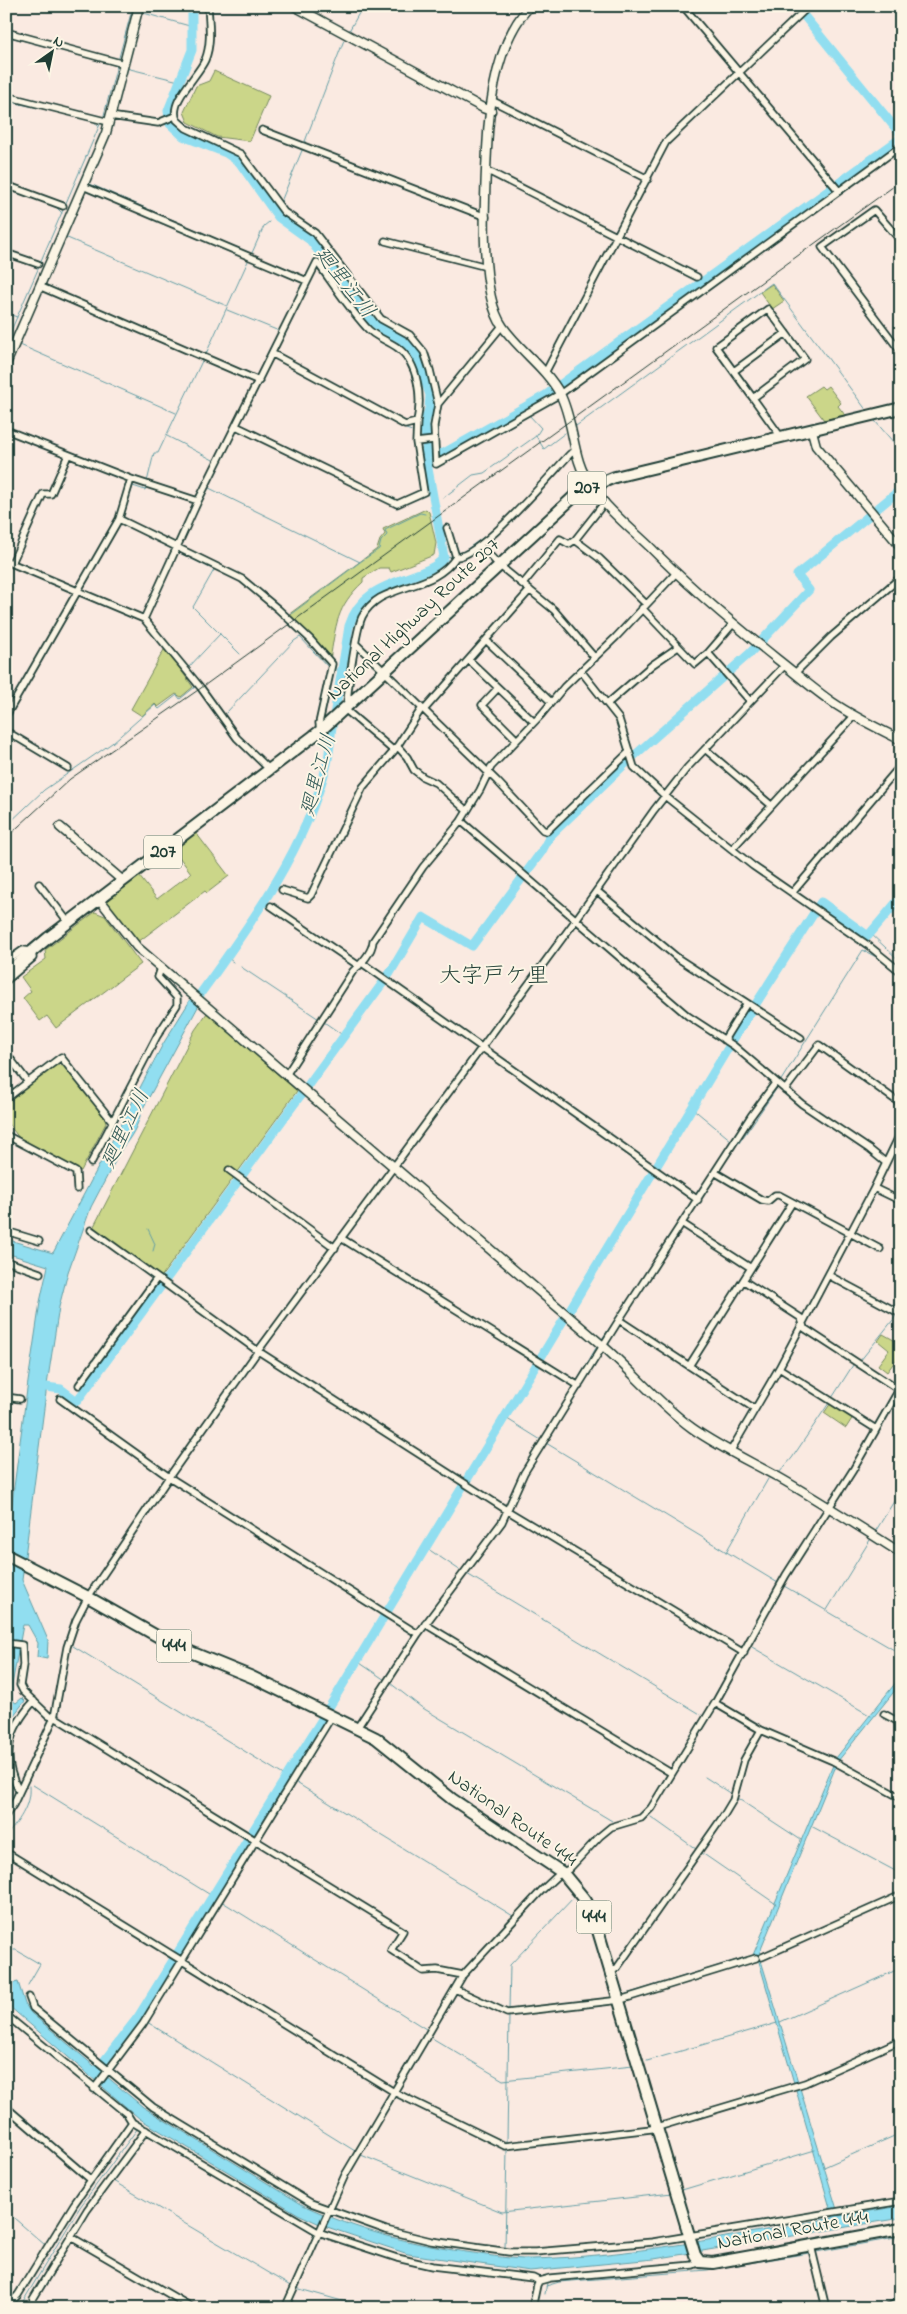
<svg xmlns="http://www.w3.org/2000/svg" width="907" height="2314" viewBox="0 0 907 2314" font-family="'Indie Flower','Klee One',sans-serif">
<style>
.green{fill:#cbd689;stroke:#758a5e}
.water{fill:#91def0;stroke:#639ea5}
.lines{fill:none;stroke-linecap:round;stroke-linejoin:round}
.stream{stroke:#639ea5;stroke-width:1}
.river{stroke:#91def0;stroke-width:9}
.street-casing{stroke:#1f3d34;stroke-width:9}
.secondary-casing{stroke:#1f3d34;stroke-width:11}
.highway-casing{stroke:#1f3d34;stroke-width:14}
.street{stroke:#fcf5e5;stroke-width:5.5}
.secondary{stroke:#fcf5e5;stroke-width:8}
.highway{stroke:#fcf5e5;stroke-width:10}
.rail{stroke:#1f3d34;stroke-width:1}
.labels{text-anchor:middle;dominant-baseline:central;stroke-width:4;stroke-linejoin:round;paint-order:stroke}
.shield{fill:#fcf5e5;stroke:#617469;stroke-width:1}
.shield-label{font-size:19px;font-weight:bold;fill:#1f3d34}
.street-label{font-size:20px;fill:#1f3d34;stroke:#fcf5e5}
.water-label{font-size:21px;font-style:italic;fill:#365d5a;stroke:#fcf5e5}
.quarter-label{font-size:22px;fill:#1f3d34;stroke:#fcf5e5}
</style>
<rect width="100%" height="100%" fill="#faeae1"/>
<filter id="ink" filterUnits="userSpaceOnUse"><feTurbulence type="fractalNoise" baseFrequency=".02" numOctaves="2"/><feDisplacementMap in="SourceGraphic" scale="10" xChannelSelector="R" yChannelSelector="G"/><feConvolveMatrix kernelMatrix="1 2 1 2 8 2 1 2 1" color-interpolation-filters="sRGB"/></filter>
<g filter="url(#ink)">
<path class="green" d="M214 71 269 96 250 141 217 137 188 122 184 112 196 86 209 81Z
M772 284 784 301 772 309 760 292Z
M821 386 824 389 828 386 841 403 838 406 845 415 824 420 806 396Z
M426 509 429 512 436 543 434 555 391 572 389 568H379L363 578V582C336 607 336 625 330 660L288 615 377 549 380 540 385 534 383 529Z
M165 648 193 687 181 697 176 694 158 707 155 704 142 716 131 709Z
M196 833 229 876 207 893 205 891 138 942 106 901 139 876 157 899 191 873 174 850Z
M95 912 105 916 141 964 56 1028 47 1016 40 1021 23 998 31 991 21 977 46 959 45 950Z
M207 1013 297 1091 161 1277 93 1228 195 1030Z
M55 1065 65 1066 105 1118 106 1123 81 1171 20 1139 6 1121V1102Z
M883 1334 901 1344V1353L887 1372 878 1365 889 1350 878 1341Z
M831 1403 853 1417 846 1428 824 1413Z"/>
<path class="water" d="M191 999 199 1005 141 1112C138 1126 131 1138 122 1148L91 1207 68 1272 59 1307 47 1385 22 1580 48 1640 47 1659 37 1657 38 1643 28 1625H23L12 1685V1700L16 1703 22 1698 25 1701 6 1725V1547L28 1382 40 1302 48 1266 6 1253V1239L53 1253 163 1044Z
M901 1676V1683L838 1761 759 1954 839 2216 901 2206V2218L654 2259 530 2271 408 2254 324 2226 298 2214 140 2119 10 2007 6 1997V1973L10 1984 18 1982 25 2004 31 2013 143 2107 303 2205C358 2231 414 2245 473 2253 492 2256 511 2259 530 2259 631 2257 734 2235 833 2218L757 1955H753L836 1758Z"/>
<g class="lines">
<path class="stream" d="M118 6 132 10
M140 12 193 27
M349 31 363 6
M6 36 117 65 103 119
M118 61 133 6
M126 68 179 81
M6 101 67 114
M93 120 98 126
M304 144 344 40
M90 184 252 254
M6 188 56 207 62 213
M280 204 303 148
M273 210 277 207
M276 218 278 217
M65 237 227 306
M252 253 264 226 269 222
M40 263 101 122
M227 310 279 331 271 347
M6 313 17 317
M6 342 39 267
M20 345 176 413
M205 356 248 261
M273 358 406 429 412 431
M875 421 901 451
M576 426 772 283 867 411
M421 432 425 431
M167 436 215 461 205 481
M536 436 544 449 565 433
M147 482 154 453H158L203 359
M207 487 360 562 379 549 381 541 387 535 385 530 420 513 425 514
M443 498 473 475 484 473 536 436 541 428 529 415
M125 509 133 486 145 490 146 486
M120 523 172 549
M178 552 214 570 193 607 240 654
M463 552 492 531
M444 557 453 556
M83 588 120 523
M74 604 78 596
M291 614 360 562
M188 668 220 634
M333 669 342 671
M226 713 294 641 300 637 329 668
M6 826 44 790 112 743 155 705 159 709 177 695 180 699 195 687 184 673 185 671
M870 933 901 962
M867 940 868 936
M228 958 233 962
M241 967 319 1019
M324 1022 344 1036
M780 1082 863 950 878 958 901 977
M692 1108 732 1141
M895 1131 898 1132
M739 1143 777 1088
M148 1229 155 1244 153 1251
M898 1265 901 1267
M900 1310H901
M602 1339 638 1286
M540 1358 577 1381 596 1348
M860 1361 897 1315
M832 1398 853 1365
M668 1402 704 1432
M504 1417 541 1440
M710 1435 730 1446
M546 1443 778 1583
M735 1449 764 1465
M779 1473 792 1458 829 1403
M875 1532 901 1490
M425 1547 461 1571
M726 1552 768 1479
M467 1574 702 1715
M784 1586 901 1654
M827 1610 870 1540
M73 1646 290 1779
M752 1647 871 1716
M357 1661 385 1680
M390 1683 421 1707 612 1821
M705 1777 731 1794
M295 1782 513 1916
M33 1785 217 1899
M737 1798 801 1840
M651 1817 696 1849
M811 1826 901 1874
M6 1836C18 1822 31 1806 29 1786
M702 1853 776 1904
M221 1901 426 2029
M6 1950H16L40 1964 28 1985
M623 1995 747 1957
M543 2006 613 1998
M509 2010 510 1965 575 1896
M138 2017 142 2019
M147 2022 355 2151
M780 2022 901 1968
M432 2038 503 2080 633 2066
M647 2061 777 2023
M6 2102 91 2175
M507 2143 509 2016
M361 2155 502 2212 672 2193
M824 2167 901 2133
M113 2181 292 2287
M682 2190 815 2150
M6 2211 45 2245
M505 2249 507 2150
M816 2252 901 2237
M546 2286 559 2282 707 2270 809 2253
M296 2288 367 2308
M545 2294 547 2283
M19 2308 80 2207 138 2128
M40 2308 41 2301 52 2308
M811 2308 822 2306
M893 2308 901 2305"/>
<path class="river" d="M192 6V50L168 111 170 124 183 136 226 153 239 162 278 217 310 240 370 320 386 332 400 338 416 354 430 395 429 409 425 422 427 463 444 557C439 565 430 569 422 572 390 585 360 590 349 626 344 659 338 693 332 727 330 739 330 752 327 764 304 854 246 930 193 1004
M796 6 901 135
M427 454 444 453 546 395 901 138
M39 1386 61 1389 77 1401 390 973 423 917 472 946 542 851 550 836 626 763 750 653 809 590 797 575 901 489
M94 2074 138 2017 322 1719 736 1035 821 902 868 936 901 897"/>
<defs>
<path id="street" d="M208 6C209 24 212 43 205 60 198 76 168 102 177 120L186 128 241 154 284 212 315 233 381 319 410 335 424 352 430 370 438 404
M683 6 839 191
M6 32 124 64
M6 96 109 122
M493 101 648 179
M110 116 158 123 175 116
M262 130 486 217
M486 172 492 173 697 277
M6 185 63 206
M83 186 307 281
M385 241 487 267
M901 241 874 210 822 247 901 352
M6 253 38 264
M39 286 259 381
M768 309 805 359 753 398 716 347Z
M502 326 438 404 434 426 436 464 560 394 901 146
M734 371 786 333
M545 373 666 142 809 6
M753 398 781 437
M236 426 397 504 424 492 416 442 417 422 405 425 273 354
M6 430 131 479 198 501
M416 442 434 440
M605 502 575 540 599 558 646 604
M119 519 242 579 278 609 310 639 332 664 319 723 320 731
M447 528 456 557
M480 545 499 565 554 610 595 658
M6 561 144 619 201 688 237 738 270 770
M12 563 43 494H51L68 455
M523 584 560 539 569 544 575 540
M642 608 695 664 708 653 733 624
M144 619 198 501 317 262C333 284 348 307 366 327 374 337 387 340 398 348 419 364 422 398 417 422
M487 641 551 702
M356 644 497 781 543 830 547 831 629 752
M708 653 750 701
M469 660 534 722
M581 671 619 719 634 767 665 796 753 866 869 946 901 972
M795 673 831 637 901 577
M498 688 482 705 517 740
M607 704 652 665 678 647
M424 710 530 590
M6 716 119 519 131 479
M6 731 68 768
M397 746 407 757 414 770 423 777 436 783 466 810
M705 749 771 805
M394 751 347 711C346 697 356 630 362 617 365 610 373 602 380 598 406 584 438 584 456 557 481 557 550 475 570 454L576 451
M461 821 688 1016 734 1046 802 1104 869 1149 885 1162
M732 849 854 716
M39 884 69 923
M282 890 308 898 311 895 363 787 394 751 422 708
M597 891 679 959 801 1038
M792 893 901 765
M271 906 359 966
M6 962 23 950 32 951 33 958 6 981
M362 963 698 1200
M724 1040 747 1003
M6 1053 28 1082 6 1099
M286 1075 353 971C362 963 372 953 373 941L423 867 461 821 480 790 491 767 541 715 564 687 616 637 676 573
M28 1082 61 1057 112 1121
M785 1090 819 1045 901 1104
M6 1135 76 1172 77 1189
M91 1163 157 1036 177 1005V998L158 977 161 968
M229 1170 335 1248
M716 1173 762 1200 768 1201 775 1195H779L880 1249
M874 1188 901 1201
M683 1224 751 1268
M91 1230 258 1351 508 1511 744 1653
M6 1231 39 1241
M341 1238 579 1386
M6 1261 40 1273
M828 1275 901 1314
M744 1281 801 1318 804 1328 899 1390
M619 1320 755 1409
M689 1366 792 1203
M779 1368 876 1429
M79 1385 157 1278
M6 1397 20 1399
M60 1399 169 1477 418 1634
M730 1452 779 1368 874 1188 901 1132
M425 1624 671 1773
M6 1643 22 1645 23 1665 20 1685 23 1691 49 1716 58 1719 403 1931 391 1950 423 1971 437 1970 463 1975
M715 1703 761 1730 833 1761 901 1798
M884 1714 901 1723
M357 1728 418 1634 502 1522 524 1473 619 1320 751 1116 776 1082
M19 1791C0 1756 9 1729 34 1701
M6 1815 13 1805 54 1718 67 1647 76 1620 88 1597 169 1477 258 1351 575 921 654 810 687 768 785 665
M6 1852 394 2092 505 2146 651 2129 805 2083 901 2040
M762 1957 901 1895
M611 1972 617 1968 724 1815 733 1800 744 1760 761 1730
M455 1989 507 2013 620 2000 756 1958
M29 1997 33 2008 153 2107 311 2203 386 2230 431 2241 509 2252H535L653 2242 901 2201
M6 2015 127 2114 132 2122 318 2232 397 2258 432 2266 533 2278 539 2281 550 2278 693 2265 700 2262
M94 2089 143 2024 332 1716
M6 2107 91 2180
M71 2237 193 2308
M811 2246 826 2308
M6 2307 18 2295 74 2204 132 2122
M32 2308 33 2299 87 2210 146 2130
M285 2308 345 2175 463 1975 542 1890 557 1876 569 1869 600 1836 611 1827 641 1818 651 1808 715 1703 786 1575 853 1470 901 1386
M532 2308 537 2285 539 2281
M885 2308 901 2301"/>
<path id="secondary" d="M294 6 483 108 491 111
M530 6C497 40 489 104 487 149 485 193 478 293 503 327 520 351 546 368 560 394 575 423 571 459 591 486 606 508 629 527 649 546 689 587 732 623 777 659 795 673 813 689 832 702 854 717 877 728 901 740
M6 364 106 133 139 6
M812 431 816 446 901 547
M60 827 123 881
M100 900 137 947 603 1346C634 1373 659 1404 692 1428 719 1447 749 1461 778 1477 820 1501 860 1527 901 1553"/>
<path id="highway" d="M6 973 48 938 320 731 579 492 615 477 901 408
M6 1555 88 1597 171 1644 252 1677 376 1738 452 1799 563 1873 586 1901 593 1914 695 2255 700 2262 713 2263 901 2229"/>
</defs>
<use href="#street" class="street-casing"/>
<use href="#secondary" class="secondary-casing"/>
<use href="#highway" class="highway-casing"/>
<use href="#street" class="street"/>
<use href="#secondary" class="secondary"/>
<use href="#highway" class="highway"/>
<path class="rail" d="M6 838 70 779 201 688 901 181"/>
</g>
</g>
<g class="labels">
<g class="shield">
<rect x="568" y="471.5" width="38" height="33" rx="4"/>
<rect x="144" y="835.5" width="38" height="33" rx="4"/>
<rect x="156.5" y="1629.5" width="35" height="33" rx="4"/>
<rect x="576.5" y="1900.5" width="35" height="33" rx="4"/>
</g>
<g class="shield-label">
<text x="587" y="488">207</text>
<text x="163" y="852">207</text>
<text x="174" y="1646">444</text>
<text x="594" y="1917">444</text>
</g>
<g class="street-label">
<text transform="translate(414 620) rotate(-43)">National Highway Route 207</text>
<text transform="translate(512 1819) rotate(35)">National Route 444</text>
<text transform="translate(793 2231) rotate(-10)">National Route 444</text>
</g>
<g class="water-label">
<text transform="translate(344 283) rotate(52)">廻里江川</text>
<text transform="translate(319 775) rotate(-74)">廻里江川</text>
<text transform="translate(126 1129) rotate(-64)">廻里江川</text>
</g>
<g class="quarter-label">
<text x="494" y="977">大字戸ケ里</text>
</g>
</g>
<rect width="907" height="2314" fill="none" stroke="#fcf5e5" stroke-width="25"/>
<rect x="12" y="12" width="882" height="2289" fill="none" stroke="#1f3d34" stroke-width="2" filter="url(#ink)"/>
<g transform="translate(52 52) rotate(33)" stroke="#fcf5e5" stroke-width="4" paint-order="stroke">
<path d="M0-4L9 19L0 12L-9 19Z" fill="#1f3d34"/>
<text y="-8" font-size="14" font-weight="bold" text-anchor="middle" fill="#1f3d34">N</text>
</g>
</svg>
